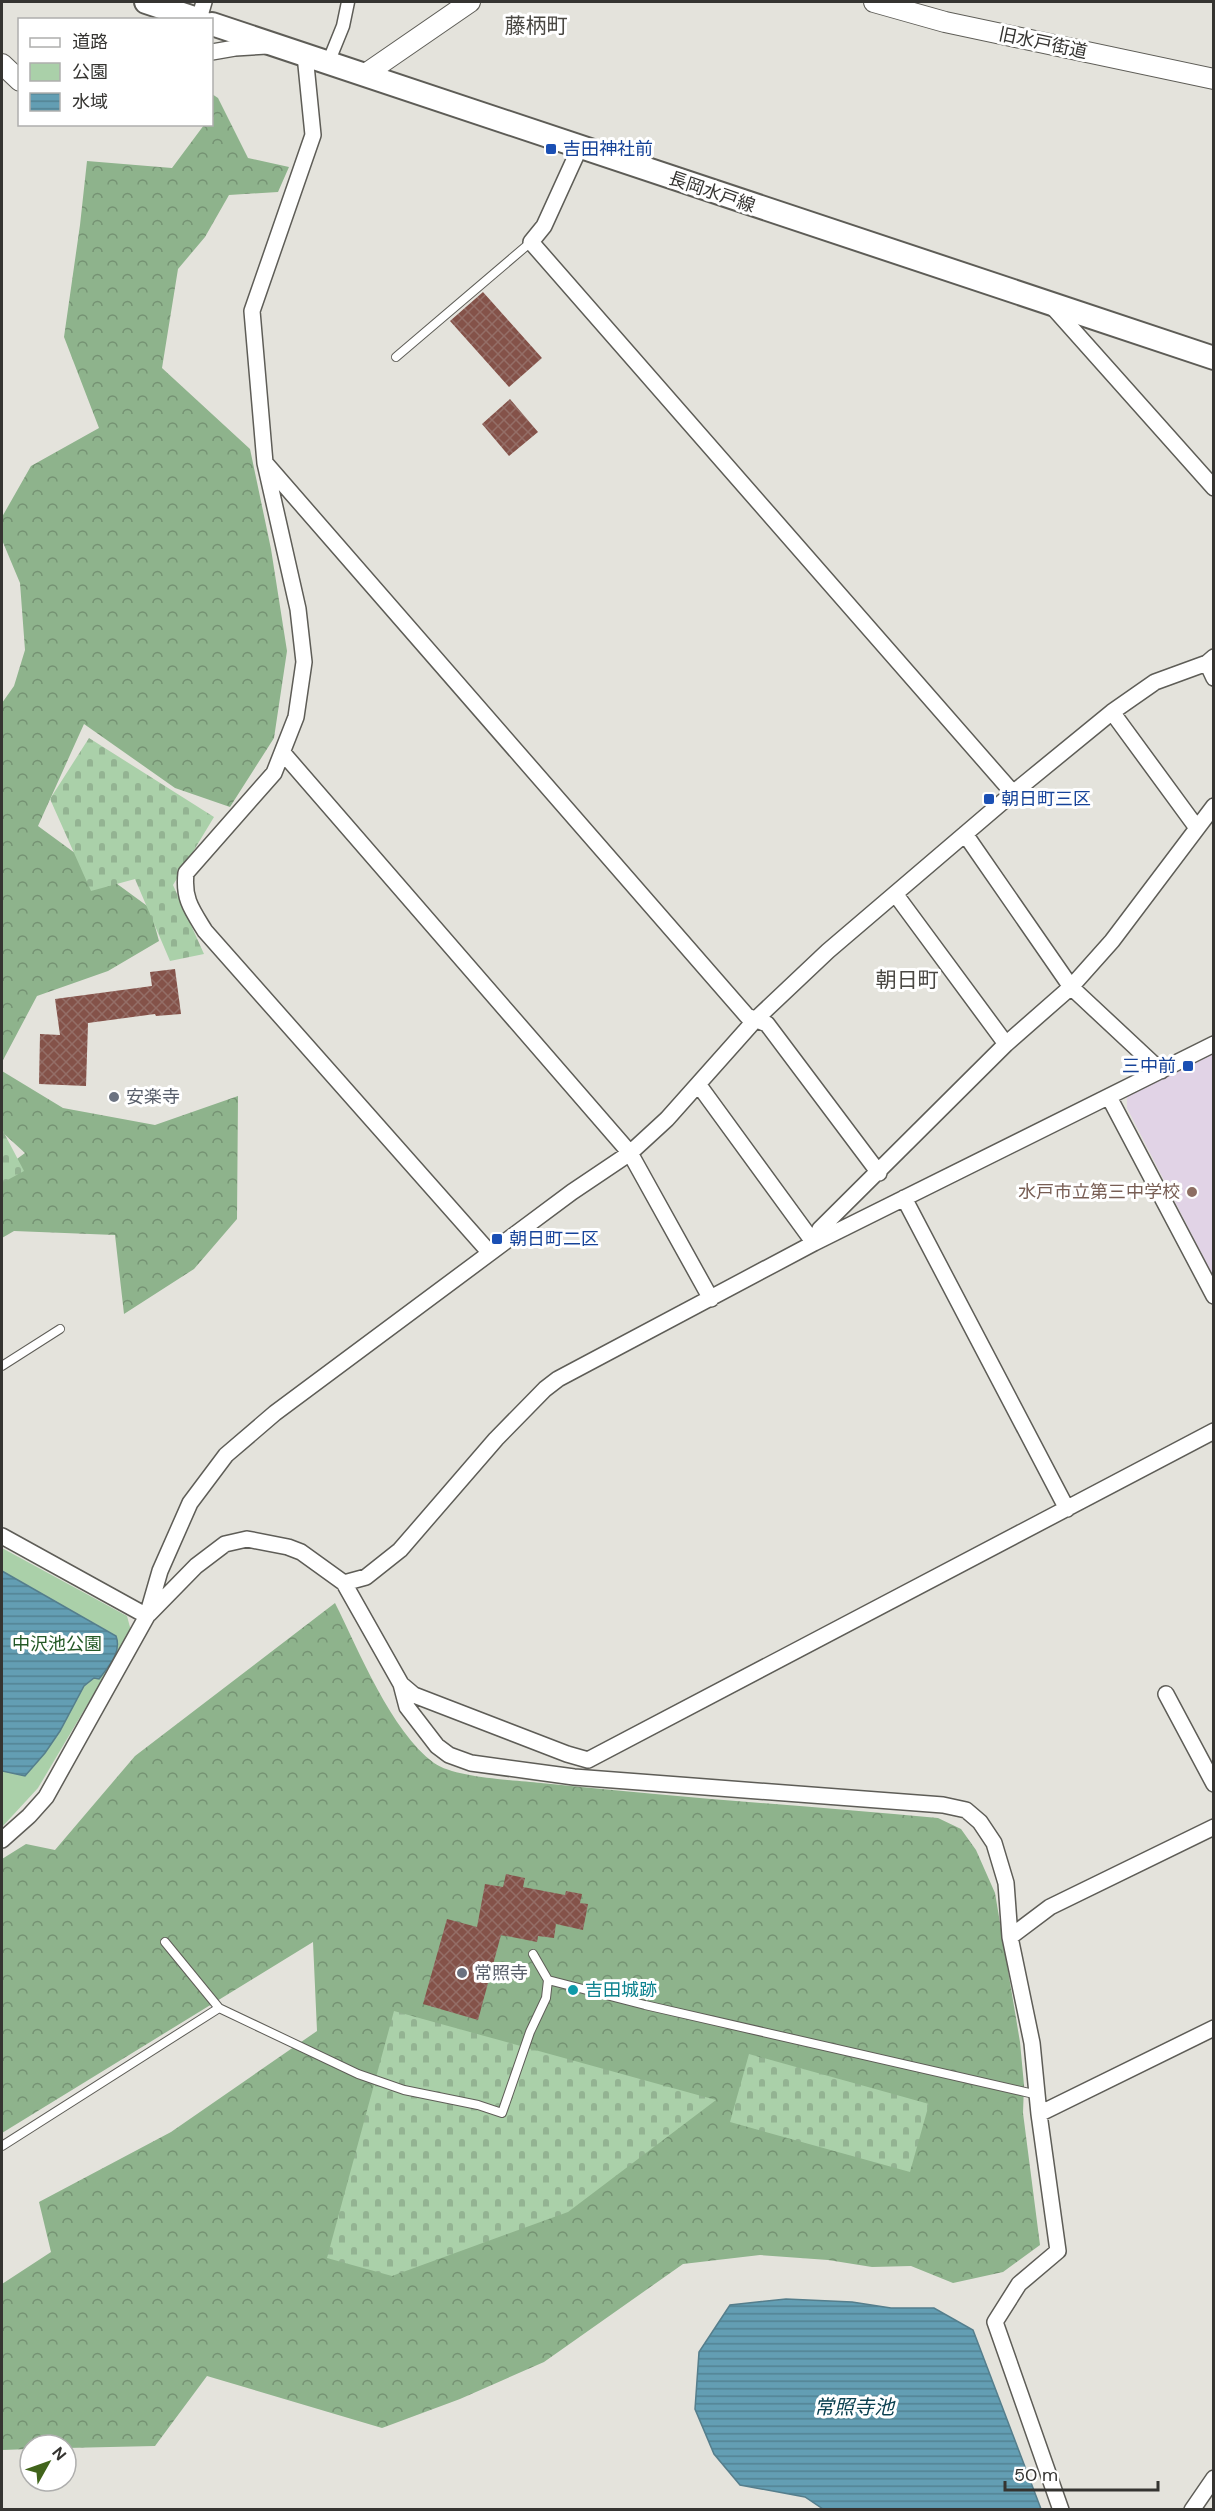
<svg xmlns="http://www.w3.org/2000/svg" width="1215" height="2511" viewBox="0 0 1215 2511" font-family="'DM Sans','Noto Sans JP',sans-serif">
<style>
.education{fill:#e1d3e6}
.forest{fill:url(#forest-crowns)}
.cemetery{fill:url(#cemetery-stones)}
.park{fill:#aad0a9}
.water{fill:url(#water-rules);stroke:#557e8c;stroke-width:1.5}
.building{fill:url(#building-cross-hatch)}
.lines{fill:none;stroke-linecap:round;stroke-linejoin:round}
.service-casing{stroke:#5e5d57;stroke-width:10}
.pedestrian-casing{stroke:#5e5d57;stroke-width:15}
.minor-casing{stroke:#5e5d57;stroke-width:18}
.tertiary-casing{stroke:#5e5d57;stroke-width:22}
.secondary-casing{stroke:#5e5d57;stroke-width:26}
.service{stroke:#fff;stroke-width:8}
.pedestrian{stroke:#fff;stroke-width:12}
.minor{stroke:#fff;stroke-width:15}
.tertiary{stroke:#fff;stroke-width:20}
.secondary{stroke:#fff;stroke-width:22}
.transit-dot{fill:#1a4fb4;stroke:#fff;stroke-width:2}
.worship-dot{fill:#6b7280;stroke:#fff;stroke-width:2}
.education-dot{fill:#8d6e63;stroke:#fff;stroke-width:2}
.culture-dot{fill:#0f9aa8;stroke:#fff;stroke-width:2}
.labels{text-anchor:middle;dominant-baseline:central;stroke-width:6;stroke-linejoin:round;paint-order:stroke}
.street-label{font-size:18px;fill:#353431;stroke:#fff}
.transit-label{font-size:18px;fill:#164399;stroke:#fff;text-anchor:start}
.worship-label{font-size:18px;fill:#5b616d;stroke:#fff;text-anchor:start}
.education-label{font-size:18px;fill:#785e54;stroke:#fff;text-anchor:end}
.park-label{font-size:18px;fill:#245926;stroke:#fff}
.culture-label{font-size:18px;fill:#0d838f;stroke:#fff;text-anchor:start}
.water-label{font-size:20px;font-style:italic;fill:#0b4151;stroke:#fff}
.quarter-label{font-size:21px;fill:#4a4843;stroke:#fff}
</style>
<defs>
<pattern id="forest-crowns" width="20" height="18" patternUnits="userSpaceOnUse" patternTransform="scale(1.5)"><rect width="20" height="18" fill="#8eb38c"/><path d="M2 6a3 3 0 1 1 6 0M12 15a3 3 0 1 1 6 0" fill="none" stroke="#759273"/></pattern>
<pattern id="cemetery-stones" width="16" height="16" patternUnits="userSpaceOnUse" patternTransform="scale(1.5)"><rect width="16" height="16" fill="#aad0a9"/><path d="M2 7V4a2 2 0 0 1 4 0v3zM10 15v-3a2 2 0 0 1 4 0v3z" fill="#93b392"/></pattern>
<pattern id="water-rules" width="6" height="5" patternUnits="userSpaceOnUse" patternTransform="scale(1.5)"><rect width="6" height="5" fill="#639eb3"/><path d="M0 2.5h6" fill="none" stroke="#528292"/></pattern>
<pattern id="building-cross-hatch" width="8" height="8" patternUnits="userSpaceOnUse" patternTransform="scale(1.5)"><rect width="8" height="8" fill="#845249"/><path d="M0 0l8 8M0 8l8-8" fill="none" stroke="#946e67"/></pattern>
</defs>
<rect width="100%" height="100%" fill="#e4e3dc"/>
<path class="education" d="M1213 1050V1276L1127 1108V1095Z"/>
<path class="forest" d="M212 94 218 98 248 158 289 167 278 192 229 195 205 237 178 269 162 368 250 449 271 549 287 651 274 738 230 807 175 788 84 724 38 826 150 908 159 941 108 971 37 996 2 1062V703L14 686 25 650 20 583 2 540V517L31 466 99 428 64 337 80 225 87 161 172 168 204 125 212 124Z
M2 1071 63 1108 155 1125 238 1096 237 1219 194 1269 124 1314 115 1235 14 1231 2 1238V1170L25 1153 2 1132Z
M335 1603C359 1651 391 1731 434 1763 455 1778 514 1780 541 1783 673 1797 806 1806 938 1818L961 1829 976 1850 995 1893 1020 2042 1024 2085 1023 2113 1040 2245 1003 2272 953 2283 911 2266 872 2267 828 2260 760 2255 683 2264 544 2362 460 2399 382 2428 207 2376 155 2446 66 2448V2445H30V2449L2 2450V2284L51 2252 39 2202 171 2132 317 2031 313 1942 2 2133V1859L26 1844 55 1850 135 1756Z"/>
<path class="cemetery" d="M89 738 214 817 173 885 204 954 170 961 135 879 91 891 50 799Z
M2 1129 24 1171 2 1183Z
M394 2011 716 2100 568 2212 392 2276 327 2258Z
M749 2054 929 2104 910 2172 730 2122Z"/>
<path class="park" d="M2 1548 127 1616 131 1631 38 1788 2 1827Z"/>
<path class="water" d="M2 1571 116 1636C122 1652 109 1666 99 1679L94 1678 84 1686 60 1731 45 1753 25 1776 2 1771Z
M786 2299 852 2302 891 2308H934L973 2330 1041 2509H823L805 2497 740 2485 714 2454 695 2409 699 2352 730 2305Z"/>
<path class="building" d="M483 292 542 358 509 387 450 321Z
M510 399 538 432 509 456 482 424Z
M175 969 181 1014 156 1016 155 1014 88 1023 86 1086 39 1084 40 1034 60 1035 55 999 152 986 150 972Z
M506 1874 525 1878 523 1887 565 1895 566 1891 582 1894 580 1903 588 1904 583 1930 556 1924 554 1938 538 1936 537 1942 501 1935 478 2020 423 2004 447 1919 477 1927 485 1884 503 1887Z"/>
<g class="lines">
<defs>
<path id="service" d="M396 357 531 242
M2 1366 60 1329
M165 1942 219 2008 358 2074 404 2090 478 2105 502 2113 530 2032 546 1998 548 1980 533 1954
M548 1980 645 2005 1038 2095
M2 2146 219 2008"/>
<path id="pedestrian" d="M328 63 343 26 348 2"/>
<path id="minor" d="M199 19 204 2
M212 52 235 48 267 46
M305 55 313 135 252 311 265 463 298 609 304 662 296 717 274 773 186 873C183 899 192 910 205 931L490 1253
M580 147 544 226 531 242 1013 793
M1050 304 1214 488
M267 465 747 1016 767 1024 879 1173
M1207 663 1214 678
M1112 712 1197 828
M283 753 630 1153 711 1299
M965 834 1071 987 1161 1071
M896 895 1006 1044
M698 1084 814 1243 820 1229 1006 1044 1071 987 1112 941 1214 806
M1109 1097 1214 1296
M904 1198 1067 1509
M2 1536 147 1616
M344 1583 366 1577 400 1550 496 1439 545 1389 558 1379 814 1243 1214 1044
M149 1614 196 1566 225 1544 247 1539 288 1547 301 1552 344 1583 401 1684 414 1695 567 1754 588 1760 1214 1431
M401 1684 407 1707 437 1746 449 1755 471 1763 574 1777 943 1805 966 1810 980 1822 994 1843 1006 1883 1010 1937 1032 2043 1039 2114 1058 2251 1019 2284 995 2322 1061 2510
M1166 1694 1214 1784
M2 1840 29 1816 46 1797 147 1616 160 1571 190 1503 226 1455 275 1413 572 1192 630 1153 667 1119 756 1019 828 951 1013 793 1112 712 1155 682 1207 663 1214 657
M1010 1937 1050 1907 1214 1827
M1039 2114 1214 2028
M1192 2510 1214 2478"/>
<path id="tertiary" d="M874 2 945 22 1214 79
M2 64 20 81
M364 75 470 2"/>
<path id="secondary" d="M146 2 200 20
M212 24 1214 358"/>
</defs>
<use href="#service" class="service-casing"/>
<use href="#pedestrian" class="pedestrian-casing"/>
<use href="#minor" class="minor-casing"/>
<use href="#tertiary" class="tertiary-casing"/>
<use href="#secondary" class="secondary-casing"/>
<use href="#service" class="service"/>
<use href="#pedestrian" class="pedestrian"/>
<use href="#minor" class="minor"/>
<use href="#tertiary" class="tertiary"/>
<use href="#secondary" class="secondary"/>
</g>
<g class="transit-dot">
<rect x="545" y="143" width="12" height="12" rx="3"/>
<rect x="983" y="793" width="12" height="12" rx="3"/>
<rect x="1182" y="1060" width="12" height="12" rx="3"/>
<rect x="491" y="1233" width="12" height="12" rx="3"/>
</g>
<g class="worship-dot">
<circle cx="114" cy="1097" r="6"/>
<circle cx="462" cy="1973" r="6"/>
</g>
<circle class="education-dot" cx="1192" cy="1192" r="6"/>
<circle class="culture-dot" cx="573" cy="1990" r="6"/>
<g class="labels">
<g class="street-label">
<text transform="translate(1043 43) rotate(12)">旧水戸街道</text>
<text transform="translate(712 192) rotate(19)">長岡水戸線</text>
</g>
<g class="transit-label">
<text x="563" y="149">吉田神社前</text>
<text x="1001" y="799">朝日町三区</text>
<text x="1176" y="1066" text-anchor="end">三中前</text>
<text x="509" y="1239">朝日町二区</text>
</g>
<g class="worship-label">
<text x="126" y="1097">安楽寺</text>
<text x="474" y="1973">常照寺</text>
</g>
<g class="education-label">
<text x="1180" y="1192">水戸市立第三中学校</text>
</g>
<g class="park-label">
<text x="57" y="1644">中沢池公園</text>
</g>
<g class="culture-label">
<text x="585" y="1990">吉田城跡</text>
</g>
<g class="water-label">
<text x="854" y="2407">常照寺池</text>
</g>
<g class="quarter-label">
<text x="536" y="26">藤柄町</text>
<text x="907" y="980">朝日町</text>
</g>
</g>
<rect width="1215" height="2511" fill="none" stroke="#353431" stroke-width="6"/>
<rect x="18" y="18" width="195" height="108" fill="#ffffff" stroke="#aeaead" stroke-width="1.5"/>
<rect x="30" y="38" width="30" height="9" fill="#ffffff" stroke="#aeaead" stroke-width="1.5"/>
<text x="72" y="48" font-size="18" fill="#353431">道路</text>
<rect x="30" y="63" width="30" height="18" fill="#aad0a9" stroke="#aeaead" stroke-width="1.5"/>
<text x="72" y="78" font-size="18" fill="#353431">公園</text>
<rect x="30" y="93" width="30" height="18" fill="url(#water-rules)" stroke="#aeaead" stroke-width="1.5"/>
<text x="72" y="108" font-size="18" fill="#353431">水域</text>
<g transform="translate(48 2463) rotate(50)"><circle r="28" fill="#ffffff" stroke="#aeaead" stroke-width="1.5"/>
<path d="M0-4.5L10 22L0 15L-10 22Z" fill="#41641b"/>
<text y="-9" font-size="16" font-weight="bold" text-anchor="middle" fill="#353431">N</text>
</g>
<path d="M1005 2481v9h153v-9" fill="none" stroke="#353431" stroke-width="3"/>
<text x="1014" y="2481" font-size="18" fill="#353431" stroke="#ffffff" stroke-width="4.5" paint-order="stroke">50 m</text>
</svg>
